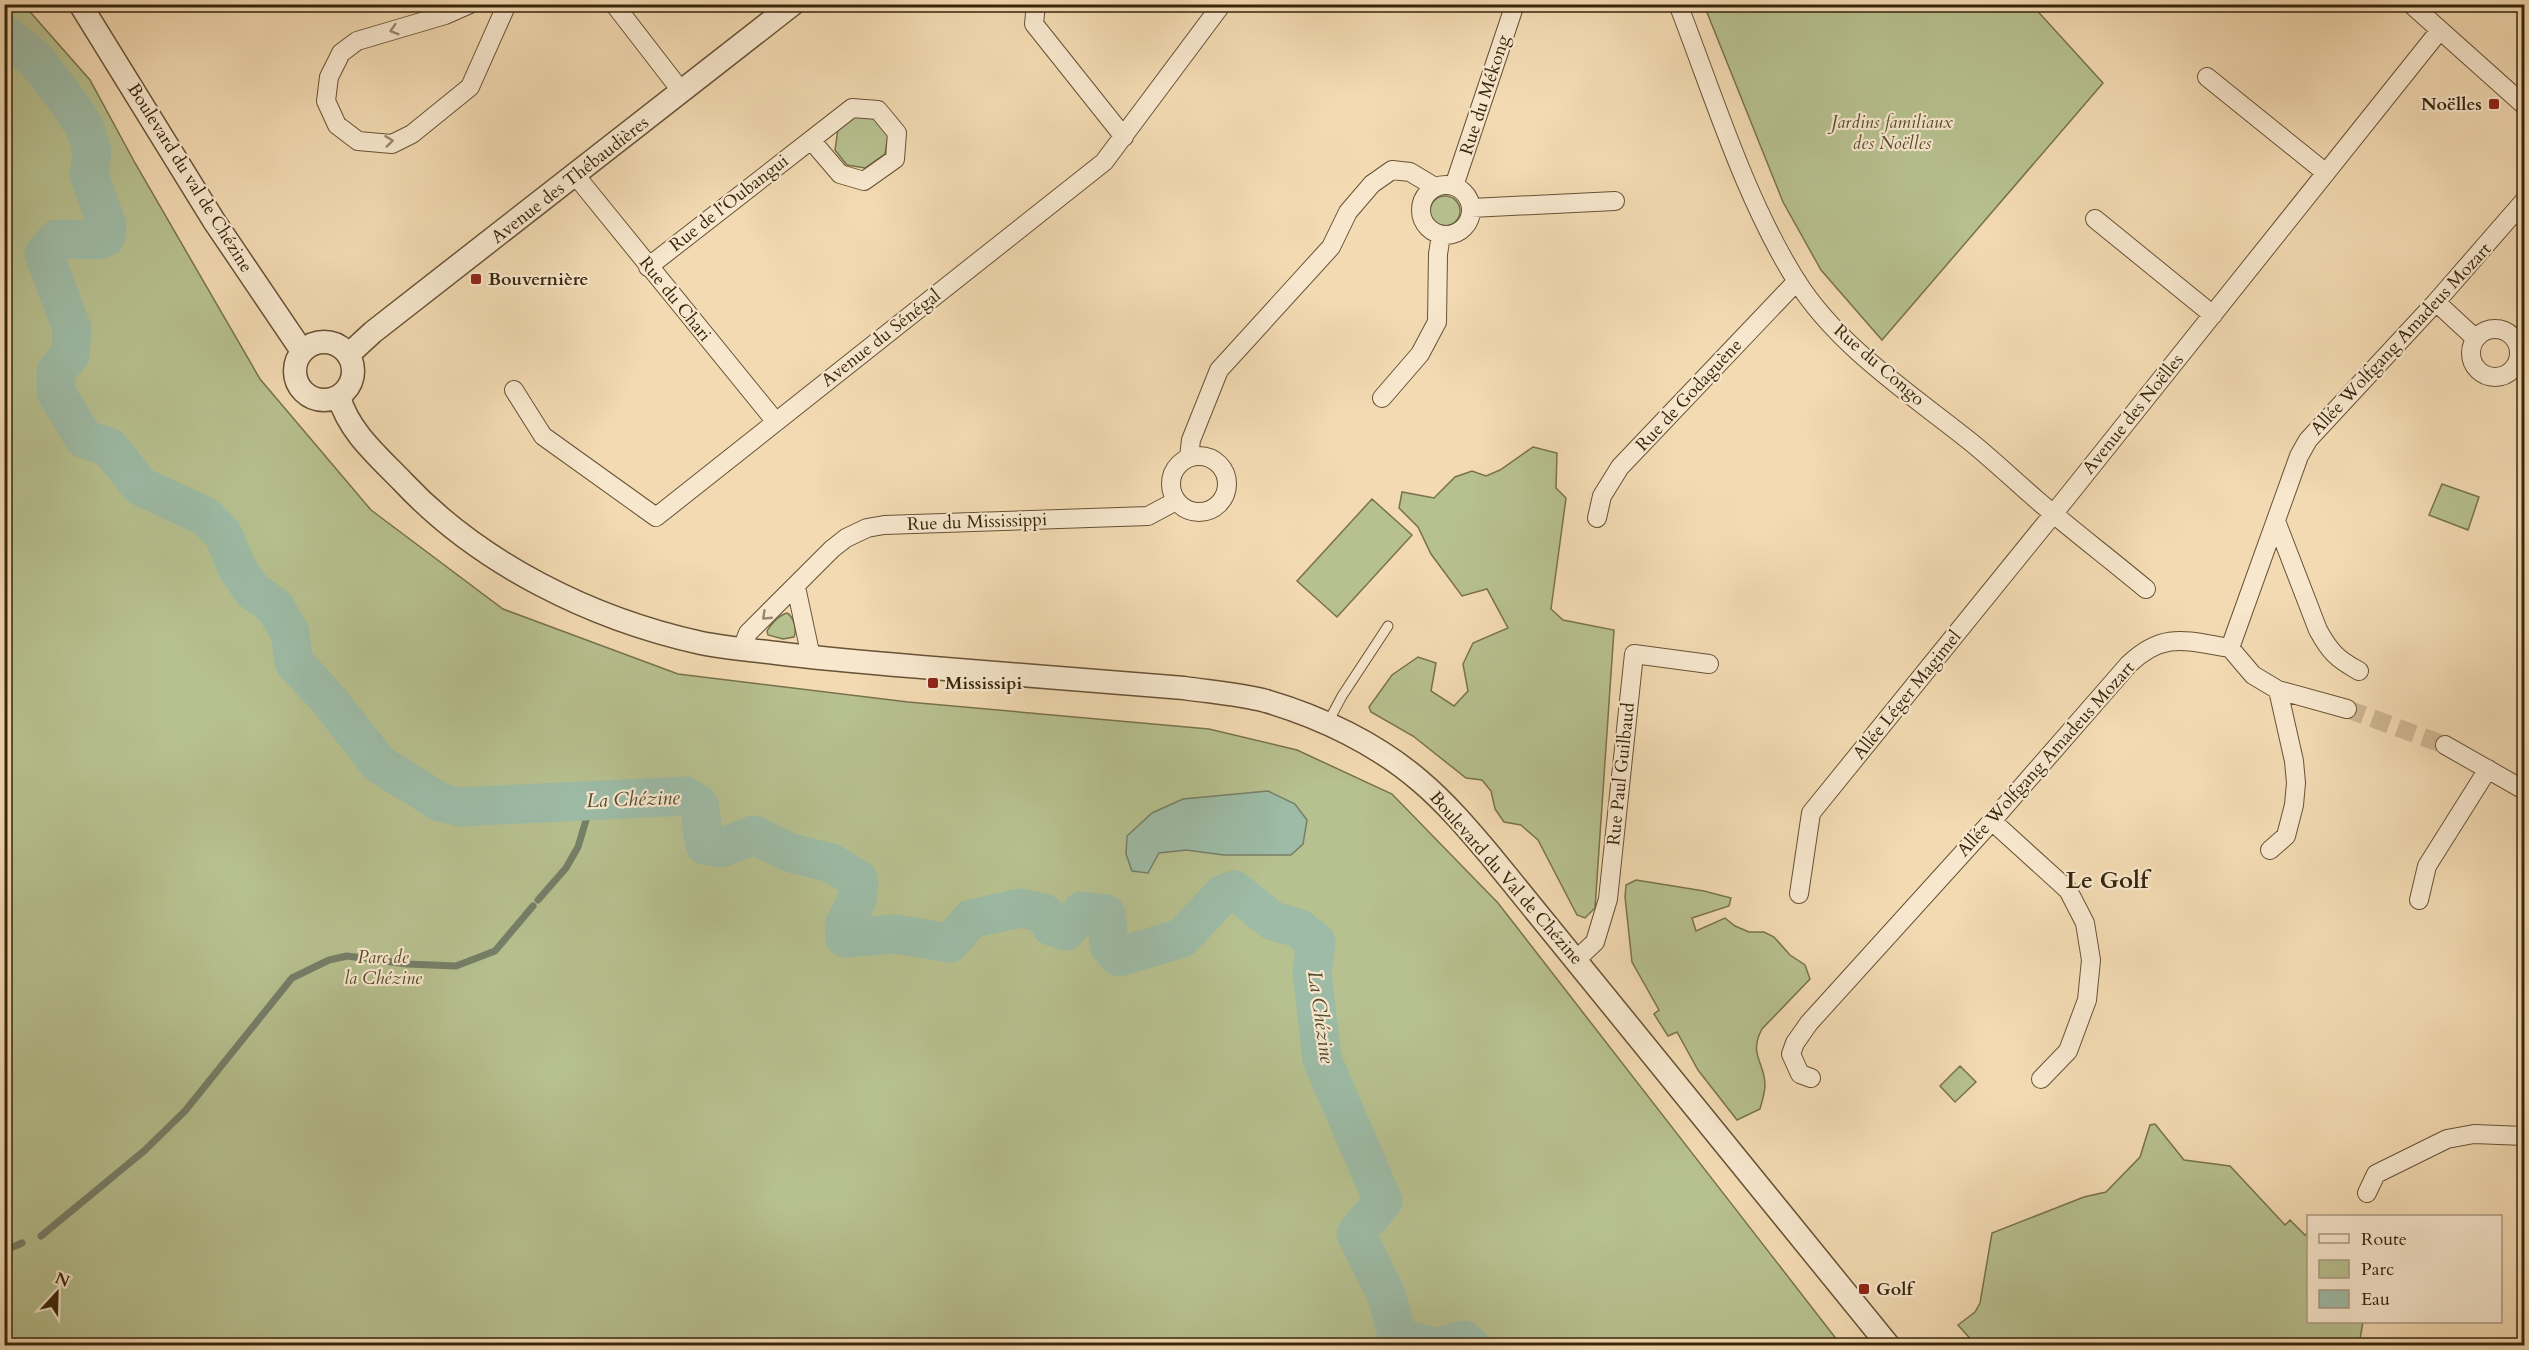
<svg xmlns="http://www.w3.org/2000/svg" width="2529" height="1350" viewBox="0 0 2529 1350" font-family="Cardo,serif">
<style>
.green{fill:#b7c08f;stroke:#78724d;stroke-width:1.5}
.water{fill:#9dbba6;stroke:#757f68;stroke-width:1.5}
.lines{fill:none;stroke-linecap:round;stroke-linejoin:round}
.stream{stroke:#757f68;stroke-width:7}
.river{stroke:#9dbba6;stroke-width:39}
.minor-tunnel{stroke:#ceb691;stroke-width:18;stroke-dasharray:18 9;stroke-linecap:butt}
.service-casing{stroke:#675235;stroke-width:11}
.minor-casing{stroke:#675235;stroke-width:20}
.tertiary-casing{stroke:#675235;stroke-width:25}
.service{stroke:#f7e7cd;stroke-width:9}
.minor{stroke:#f7e7cd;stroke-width:18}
.tertiary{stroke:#f7e7cd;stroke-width:22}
.oneway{stroke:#98866c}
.poi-dot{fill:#8f2418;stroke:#f7e7cd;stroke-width:2}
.labels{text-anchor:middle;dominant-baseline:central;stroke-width:4.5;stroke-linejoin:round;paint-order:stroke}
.street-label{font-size:18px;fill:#38250b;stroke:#f7e7cd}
.poi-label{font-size:18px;font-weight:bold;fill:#38250b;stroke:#f7e7cd;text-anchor:start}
.park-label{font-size:18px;font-style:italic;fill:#584c2c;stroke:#f7e7cd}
.water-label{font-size:20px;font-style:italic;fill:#514a32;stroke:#f7e7cd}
.district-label{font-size:24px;font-weight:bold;fill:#38250b;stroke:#f7e7cd}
</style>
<rect width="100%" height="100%" fill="#f3dab2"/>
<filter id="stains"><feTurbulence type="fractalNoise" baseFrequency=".00333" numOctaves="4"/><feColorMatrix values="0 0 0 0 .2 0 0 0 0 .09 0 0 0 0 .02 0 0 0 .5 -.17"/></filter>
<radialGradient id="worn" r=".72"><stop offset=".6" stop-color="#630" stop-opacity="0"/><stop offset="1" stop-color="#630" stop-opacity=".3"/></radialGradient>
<path class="green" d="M5 4 24 5 90 80 135 163 260 379 371 510 503 609 678 674 908 702 1209 729 1297 750 1392 794 1498 903 1841 1345 5 1346Z
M1704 5H2032L2103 83 1882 340 1821 270 1783 202Z
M856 116 876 119 888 135 885 154 865 168 847 165 835 150 838 129Z
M1430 211a15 15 0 1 1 30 0a15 15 0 1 1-30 0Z
M1533 447 1557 453 1556 488 1566 498 1551 609 1563 620 1614 630 1595 908 1585 918 1577 915 1538 840 1521 825 1504 822 1495 809 1491 791 1482 780 1466 778 1413 736 1371 712 1369 707 1392 675 1418 657 1436 663 1431 691 1454 706 1468 691 1463 664 1473 643 1508 628 1487 589 1462 596 1431 554 1418 527 1399 508 1402 492 1434 498 1455 477 1472 471 1486 476 1500 470Z
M2442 484 2479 497 2468 530 2429 515Z
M1372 499 1412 535 1337 617 1297 581Z
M787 613C794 617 797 630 794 637L783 639 768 635 767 631C771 624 779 615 787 613Z
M1636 880 1704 891 1731 898 1729 906 1692 918 1696 931 1725 918 1735 926 1749 932H1764L1774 937 1790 955 1805 965 1810 979 1762 1029C1748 1055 1765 1062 1765 1085 1765 1093 1762 1101 1760 1109L1737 1120 1698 1070 1677 1032 1668 1036 1654 1014 1659 1010 1632 962 1625 897 1626 885Z
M1960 1066 1976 1082 1955 1102 1940 1086Z
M2155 1124 2184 1160 2230 1166 2285 1225 2290 1220 2305 1235 2308 1233V1322H2363L2359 1345H1976L1958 1325 1975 1312 1980 1303 1992 1233 2084 1197 2106 1192 2140 1157 2150 1125Z"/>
<path class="water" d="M1268 791 1295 804 1307 820 1303 844 1291 855H1224L1186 850 1159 853 1148 873 1132 871 1126 854 1127 836 1152 813 1183 799Z"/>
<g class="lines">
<path class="stream" d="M538 900 566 868 578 847 592 800
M41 1236 144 1151 185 1111 292 978 329 960 347 956 407 964 456 966 495 951 533 906
M13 1247 22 1243"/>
<path class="river" d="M4 34 35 59 66 99 84 126 92 150 89 175 107 225 106 237 98 240 57 239 44 254 72 329 70 355 56 371V392L84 439 109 447 140 486 206 517 223 534 237 568 252 590 275 607 290 633 294 662 328 699 379 764 440 802 459 807 686 796 699 805C703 819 701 832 705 845L721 848 754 835 791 853 831 863 859 880 857 900 844 926 845 938 895 934 950 943 971 919 1020 908 1044 913 1051 926 1066 931 1082 911 1106 914 1109 945 1119 957 1182 938 1223 894 1234 890 1273 921 1298 928 1316 942 1312 972 1322 1059 1383 1201 1356 1234 1386 1294 1398 1338 1431 1346
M1442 1346 1464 1340 1471 1346"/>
<path class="minor-tunnel" d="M2347 709 2445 745"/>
<defs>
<path id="service" d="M1327 724 1342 696 1388 626"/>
<path id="minor" d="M470 4 445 15 357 41 341 53 329 77 326 101 337 125 358 141 392 144 412 134 470 87 507 4
M614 4 682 92
M1036 4 1034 24 1124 137
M1678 4C1713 94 1745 199 1796 280 1838 347 1911 394 1972 443 1994 461 2015 481 2037 500 2072 530 2110 559 2146 589
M2411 4 2524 105
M2207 77 2326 173
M576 176 776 422
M1421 210a25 25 0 1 1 50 0a25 25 0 1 1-50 0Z
M1454 186 1515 4
M1471 208 1615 201
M2095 219 2213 315
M648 267 852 108 878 110 897 133 895 159 864 181 840 174 811 140
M2436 302 2475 338
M2471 353a24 24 0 1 1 48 0a24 24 0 1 1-48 0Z
M514 390 543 436 656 517 1104 162 1222 4
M1382 398 1420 354 1437 322 1438 254 1441 235
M1171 484a28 28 0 1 1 56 0a28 28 0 1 1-56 0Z
M1189 457 1191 440 1219 370 1331 247 1348 212 1372 184 1392 170 1410 172 1435 187
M1597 518 1602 496 1620 467 1797 281
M2276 521 2318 630C2330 652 2337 659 2359 671
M796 587 811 657
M2230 648 2253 675 2278 690 2347 709
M742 649 748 633 832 549 846 538 867 528 884 525 1148 516 1176 501
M2445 745 2524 790
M1992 821 2068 890 2085 923 2091 960 2087 1000 2068 1051 2041 1079
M2270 850 2286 836 2294 805 2296 783 2294 761 2278 690
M1799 894 1811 813 2067 497 2440 30
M2419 900 2427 866 2488 769
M1576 960 1595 942 1608 899 1634 654 1709 664
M1811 1078 1800 1074 1791 1054 1795 1043 1809 1023 1992 821 2129 664C2164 631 2186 641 2230 648L2299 456 2308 440 2436 302 2524 201
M2367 1193 2376 1174 2447 1139 2474 1134 2524 1136"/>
<path id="tertiary" d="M80 4 214 221 302 351
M295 371a29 29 0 1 1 58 0a29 29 0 1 1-58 0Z
M348 355 373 332 793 4
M339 397C349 432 378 456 403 482 480 564 592 619 701 643 726 648 751 650 776 653 824 659 873 663 921 667 1009 674 1096 681 1184 688 1211 692 1239 694 1266 701 1321 717 1377 744 1420 781 1446 803 1468 829 1490 855L1889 1346"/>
</defs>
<use href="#service" class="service-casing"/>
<use href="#minor" class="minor-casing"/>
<use href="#tertiary" class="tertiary-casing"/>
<use href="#service" class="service"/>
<use href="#minor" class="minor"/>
<use href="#tertiary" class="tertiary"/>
</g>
<defs><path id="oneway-chevron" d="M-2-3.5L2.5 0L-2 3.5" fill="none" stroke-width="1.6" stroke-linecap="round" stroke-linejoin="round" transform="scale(1.5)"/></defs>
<g class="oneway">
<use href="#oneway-chevron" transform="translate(394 30) rotate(163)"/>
<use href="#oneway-chevron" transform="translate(389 141) rotate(-7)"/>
<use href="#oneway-chevron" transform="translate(766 616) rotate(136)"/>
</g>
<g class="poi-dot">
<rect x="2488" y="98" width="12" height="12" rx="3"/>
<rect x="470" y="273" width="12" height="12" rx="3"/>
<rect x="927" y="677" width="12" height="12" rx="3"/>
<rect x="1858" y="1283" width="12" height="12" rx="3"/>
</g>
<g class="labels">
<g class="street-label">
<text transform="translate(1485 95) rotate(-72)">Rue du Mékong</text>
<text transform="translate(190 178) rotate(58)">Boulevard du val de Chézine</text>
<text transform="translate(570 180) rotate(-38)">Avenue des Thébaudières</text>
<text transform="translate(729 203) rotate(-38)">Rue de l'Oubangui</text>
<text transform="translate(675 299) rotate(51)">Rue du Chari</text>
<text transform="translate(881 338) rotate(-38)">Avenue du Sénégal</text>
<text transform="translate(2401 339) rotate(-47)">Allée Wolfgang Amadeus Mozart</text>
<text transform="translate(1879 365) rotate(41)">Rue du Congo</text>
<text transform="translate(1689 395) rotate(-47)">Rue de Godaguène</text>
<text transform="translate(2133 414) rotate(-51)">Avenue des Noëlles</text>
<text transform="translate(977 522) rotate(-2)">Rue du Mississippi</text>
<text transform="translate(1907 695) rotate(-51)">Allée Léger Magimel</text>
<text transform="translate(2046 759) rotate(-48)">Allée Wolfgang Amadeus Mozart</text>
<text transform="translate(1621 774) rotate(-84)">Rue Paul Guilbaud</text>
<text transform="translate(1506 878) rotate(49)">Boulevard du Val de Chézine</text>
</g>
<g class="poi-label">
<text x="2482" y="104" text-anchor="end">Noëlles</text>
<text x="488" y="279">Bouvernière</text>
<text x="945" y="683">Mississipi</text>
<text x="1876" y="1289">Golf</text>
</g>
<g class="park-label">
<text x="1892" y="122">Jardins familiaux<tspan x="1892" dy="21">des Noëlles</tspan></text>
<text x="383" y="957">Parc de<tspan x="383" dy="21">la Chézine</tspan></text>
</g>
<g class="water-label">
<text transform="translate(633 799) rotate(-2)">La Chézine</text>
<text transform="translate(1321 1017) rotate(82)">La Chézine</text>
</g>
<g class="district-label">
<text x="2107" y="880">Le Golf</text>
</g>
</g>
<rect width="2529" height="1350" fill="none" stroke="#f3dab2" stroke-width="24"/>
<rect x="6" y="6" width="2517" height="1338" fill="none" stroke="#38250b" stroke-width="3"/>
<rect x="12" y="12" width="2505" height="1326" fill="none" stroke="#38250b" stroke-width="1.5"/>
<rect x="2307" y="1215" width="195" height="108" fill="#f7e7cd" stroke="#ab997f" stroke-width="1.5"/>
<rect x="2319" y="1234" width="30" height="9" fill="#f7e7cd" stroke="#ab997f" stroke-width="1.5"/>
<text x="2361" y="1245" font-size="18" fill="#38250b">Route</text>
<rect x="2319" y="1260" width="30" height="18" fill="#b7c08f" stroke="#ab997f" stroke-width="1.5"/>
<text x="2361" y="1275" font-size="18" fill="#38250b">Parc</text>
<rect x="2319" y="1290" width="30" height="18" fill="#9dbba6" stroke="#ab997f" stroke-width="1.5"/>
<text x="2361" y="1305" font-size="18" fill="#38250b">Eau</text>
<g transform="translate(57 1293) rotate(22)" stroke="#f7e7cd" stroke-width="4.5" paint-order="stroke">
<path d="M0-4.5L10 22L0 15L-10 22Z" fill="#38250b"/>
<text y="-9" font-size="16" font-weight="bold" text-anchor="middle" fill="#38250b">N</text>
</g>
<rect width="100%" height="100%" filter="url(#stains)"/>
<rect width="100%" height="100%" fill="url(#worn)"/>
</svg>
